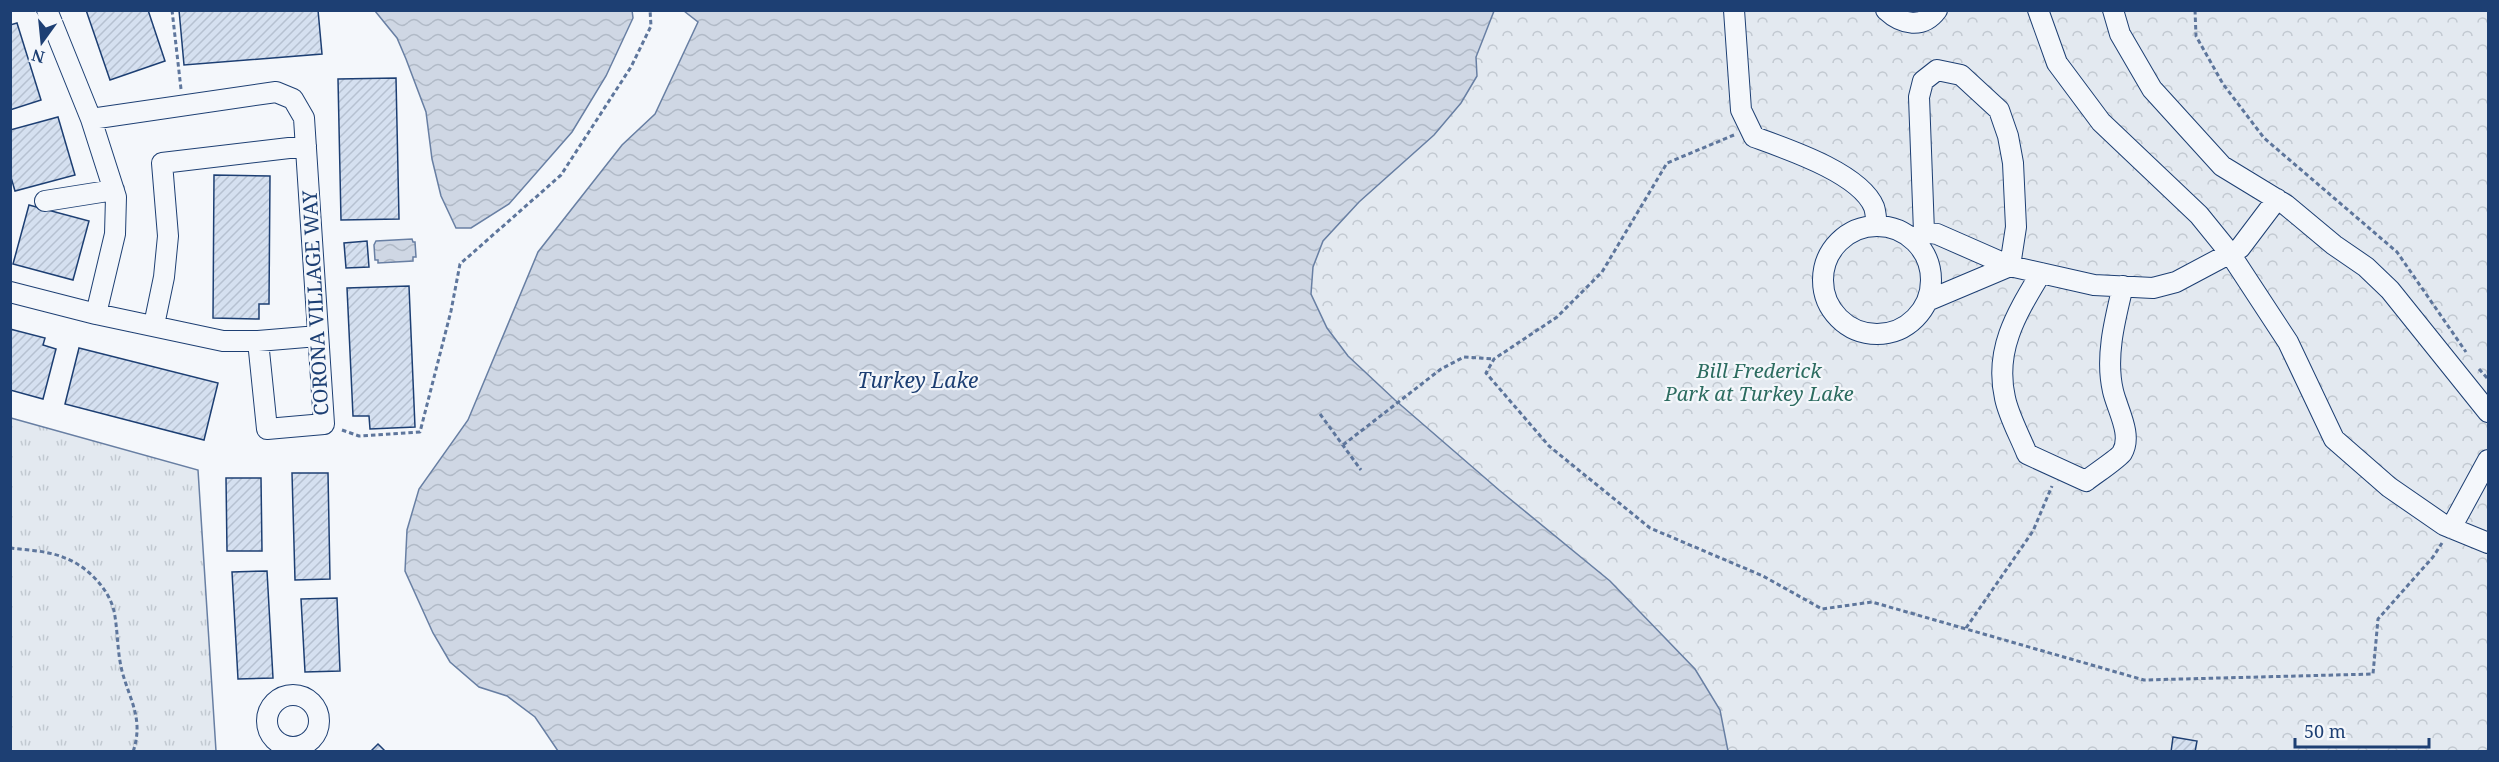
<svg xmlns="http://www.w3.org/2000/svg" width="2499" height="762" viewBox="0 0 2499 762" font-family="'Noto Serif',serif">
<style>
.grass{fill:url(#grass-tufts);stroke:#687fa3;stroke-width:1.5}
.park{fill:url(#park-crowns);stroke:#687fa3;stroke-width:1.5}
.water{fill:url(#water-waves);stroke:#687fa3;stroke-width:1.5}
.building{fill:url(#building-hatch);stroke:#1d3f73;stroke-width:1.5}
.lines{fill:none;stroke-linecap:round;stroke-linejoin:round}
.minor-casing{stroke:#1d3f73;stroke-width:22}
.path{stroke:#5e769c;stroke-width:3;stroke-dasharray:4.5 3;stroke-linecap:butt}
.minor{stroke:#f4f7fb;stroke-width:20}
.labels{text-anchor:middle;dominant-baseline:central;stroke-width:4.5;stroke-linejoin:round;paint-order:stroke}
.street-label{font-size:20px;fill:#1d3f73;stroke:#f4f7fb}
.park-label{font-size:20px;font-style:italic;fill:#2c6c60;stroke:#f4f7fb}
.water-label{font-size:21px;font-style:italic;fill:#1d3f73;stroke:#f4f7fb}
</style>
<defs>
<pattern id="grass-tufts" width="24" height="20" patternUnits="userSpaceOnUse" patternTransform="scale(1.5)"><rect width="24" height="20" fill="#e3e9f0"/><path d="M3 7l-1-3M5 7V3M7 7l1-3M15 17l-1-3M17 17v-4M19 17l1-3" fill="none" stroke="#c2c9d1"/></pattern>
<pattern id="park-crowns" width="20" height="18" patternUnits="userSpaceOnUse" patternTransform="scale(1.5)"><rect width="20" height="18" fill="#e3e9f0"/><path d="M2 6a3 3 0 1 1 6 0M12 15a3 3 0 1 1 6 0" fill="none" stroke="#c2c9d1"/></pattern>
<pattern id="water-waves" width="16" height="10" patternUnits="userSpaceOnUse" patternTransform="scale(1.5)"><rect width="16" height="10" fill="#cfd7e4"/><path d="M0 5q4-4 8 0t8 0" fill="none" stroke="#b1bac7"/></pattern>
<pattern id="building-hatch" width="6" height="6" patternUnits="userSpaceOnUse" patternTransform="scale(1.5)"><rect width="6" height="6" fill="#d5e0f0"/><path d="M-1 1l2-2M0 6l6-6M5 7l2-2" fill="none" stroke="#b6c1d1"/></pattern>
</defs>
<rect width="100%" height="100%" fill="#f4f7fb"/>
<path class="grass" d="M11 418 198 470 216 751H11Z"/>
<path class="park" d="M967 11H2488V751H1338Z"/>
<path class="water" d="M632 10 633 18 606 76 572 132 509 204 471 228H456L441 196 432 159 426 112 406 59 397 38 375 11Z
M684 11H1494L1476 57 1477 76 1461 103 1434 135 1359 202 1323 241 1313 267 1311 294 1327 328 1348 356 1395 400 1499 490 1610 581 1695 669 1720 710 1728 751H558L535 717 507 696 479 687 450 662 433 633 405 571 407 530 419 489 468 420 538 252 622 145 655 114 698 22Z
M412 239 413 242H415L416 257H413V261L378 263V260H375L374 245 376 241Z"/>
<path class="building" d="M86 10H148L165 61 110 80Z
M179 10H318L322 54 184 65Z
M17 23 41 100 10 110V25Z
M396 78 399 219 341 220 338 79Z
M58 117 75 175 15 191 10 174V130Z
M214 175 270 176 269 304H259V319L213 318Z
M29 205 89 221 73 280 13 264Z
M367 241 369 267 346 268 344 243Z
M409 286 415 427 370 429 369 416H353L347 288Z
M10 329 45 338 43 345 56 349 43 399 10 390Z
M79 348 218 383 204 440 65 404Z
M292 473H328L330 579 295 580Z
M226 478H261L262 551H227Z
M267 571 273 678 238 679 232 572Z
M337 598 340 671 305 672 301 599Z
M2173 737 2197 741 2195 752H2171Z
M378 744 386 752H370Z"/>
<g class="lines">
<defs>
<path id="minor" d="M47 10 91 119 116 197 115 234 96 314
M1734 10 1741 110 1754 137C1787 149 1860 173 1874 207 1876 213 1876 220 1877 226
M1886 10C1902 25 1923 29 1937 10
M2038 10 2057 63 2101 122 2199 215 2229 252 2288 342 2334 439 2389 487 2444 525 2488 543
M2113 10 2120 34 2152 89 2222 166 2286 205 2334 245 2366 267 2390 290 2488 412
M91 119 276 92 293 99 304 118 324 424 267 429 258 341
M45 201 114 190
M1823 280a54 54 0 1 1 108 0a54 54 0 1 1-108 0Z
M1924 232 1919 97 1923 81 1937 70 1961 75 1999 110 2008 136 2013 163 2016 227 2010 266 1927 301
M1914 239 1924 232 1937 234 2010 266 2094 285 2153 288 2176 282 2240 248 2277 199
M2041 273C2017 313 1994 349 2005 398 2009 417 2020 436 2027 454L2086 481C2092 476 2119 458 2122 453 2133 435 2117 409 2113 391 2105 357 2115 319 2123 286
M10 292 96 314 223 341H258L318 336
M154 325 164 277 168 236 162 163 306 146
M2451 528 2488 460
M267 721a26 26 0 1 1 52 0a26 26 0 1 1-52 0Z"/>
</defs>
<use href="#minor" class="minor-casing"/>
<path class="path" d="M172 10 181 89
M2195 10 2196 36 2223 84 2264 138 2397 252 2466 352
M1734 135 1667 163 1602 272 1557 317 1494 359 1486 373 1549 446 1650 528 1763 576 1822 609 1872 602 2144 680 2373 674 2378 619 2433 557 2442 543
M2479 369 2488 379
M1320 414 1361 470
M342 430 359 436 420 432 451 311 460 264 561 175 631 67 651 26 650 10
M1343 445 1441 369 1464 357 1494 359
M10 548C28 550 49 551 65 558 87 566 109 589 114 611 118 631 117 651 122 671 130 701 144 719 133 752
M1966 628 2033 531 2052 486"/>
<use href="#minor" class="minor"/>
</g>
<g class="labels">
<g class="street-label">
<text transform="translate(315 303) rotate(-93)">CORONA VILLAGE WAY</text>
</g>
<g class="park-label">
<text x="1759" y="370">Bill Frederick<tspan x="1759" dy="23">Park at Turkey Lake</tspan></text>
</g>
<g class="water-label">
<text x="918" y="380">Turkey Lake</text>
</g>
</g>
<rect width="2499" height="762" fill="none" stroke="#1d3f73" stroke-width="24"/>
<g transform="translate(42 42) rotate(195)" stroke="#f4f7fb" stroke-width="4.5" paint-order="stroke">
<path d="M0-4.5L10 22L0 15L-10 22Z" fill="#1d3f73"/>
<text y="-9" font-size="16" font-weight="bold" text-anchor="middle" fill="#1d3f73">N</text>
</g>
<path d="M2295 738v9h134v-9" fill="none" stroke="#1d3f73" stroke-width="3"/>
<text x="2304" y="738" font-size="18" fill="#1d3f73" stroke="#f4f7fb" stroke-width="4.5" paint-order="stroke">50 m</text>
</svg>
